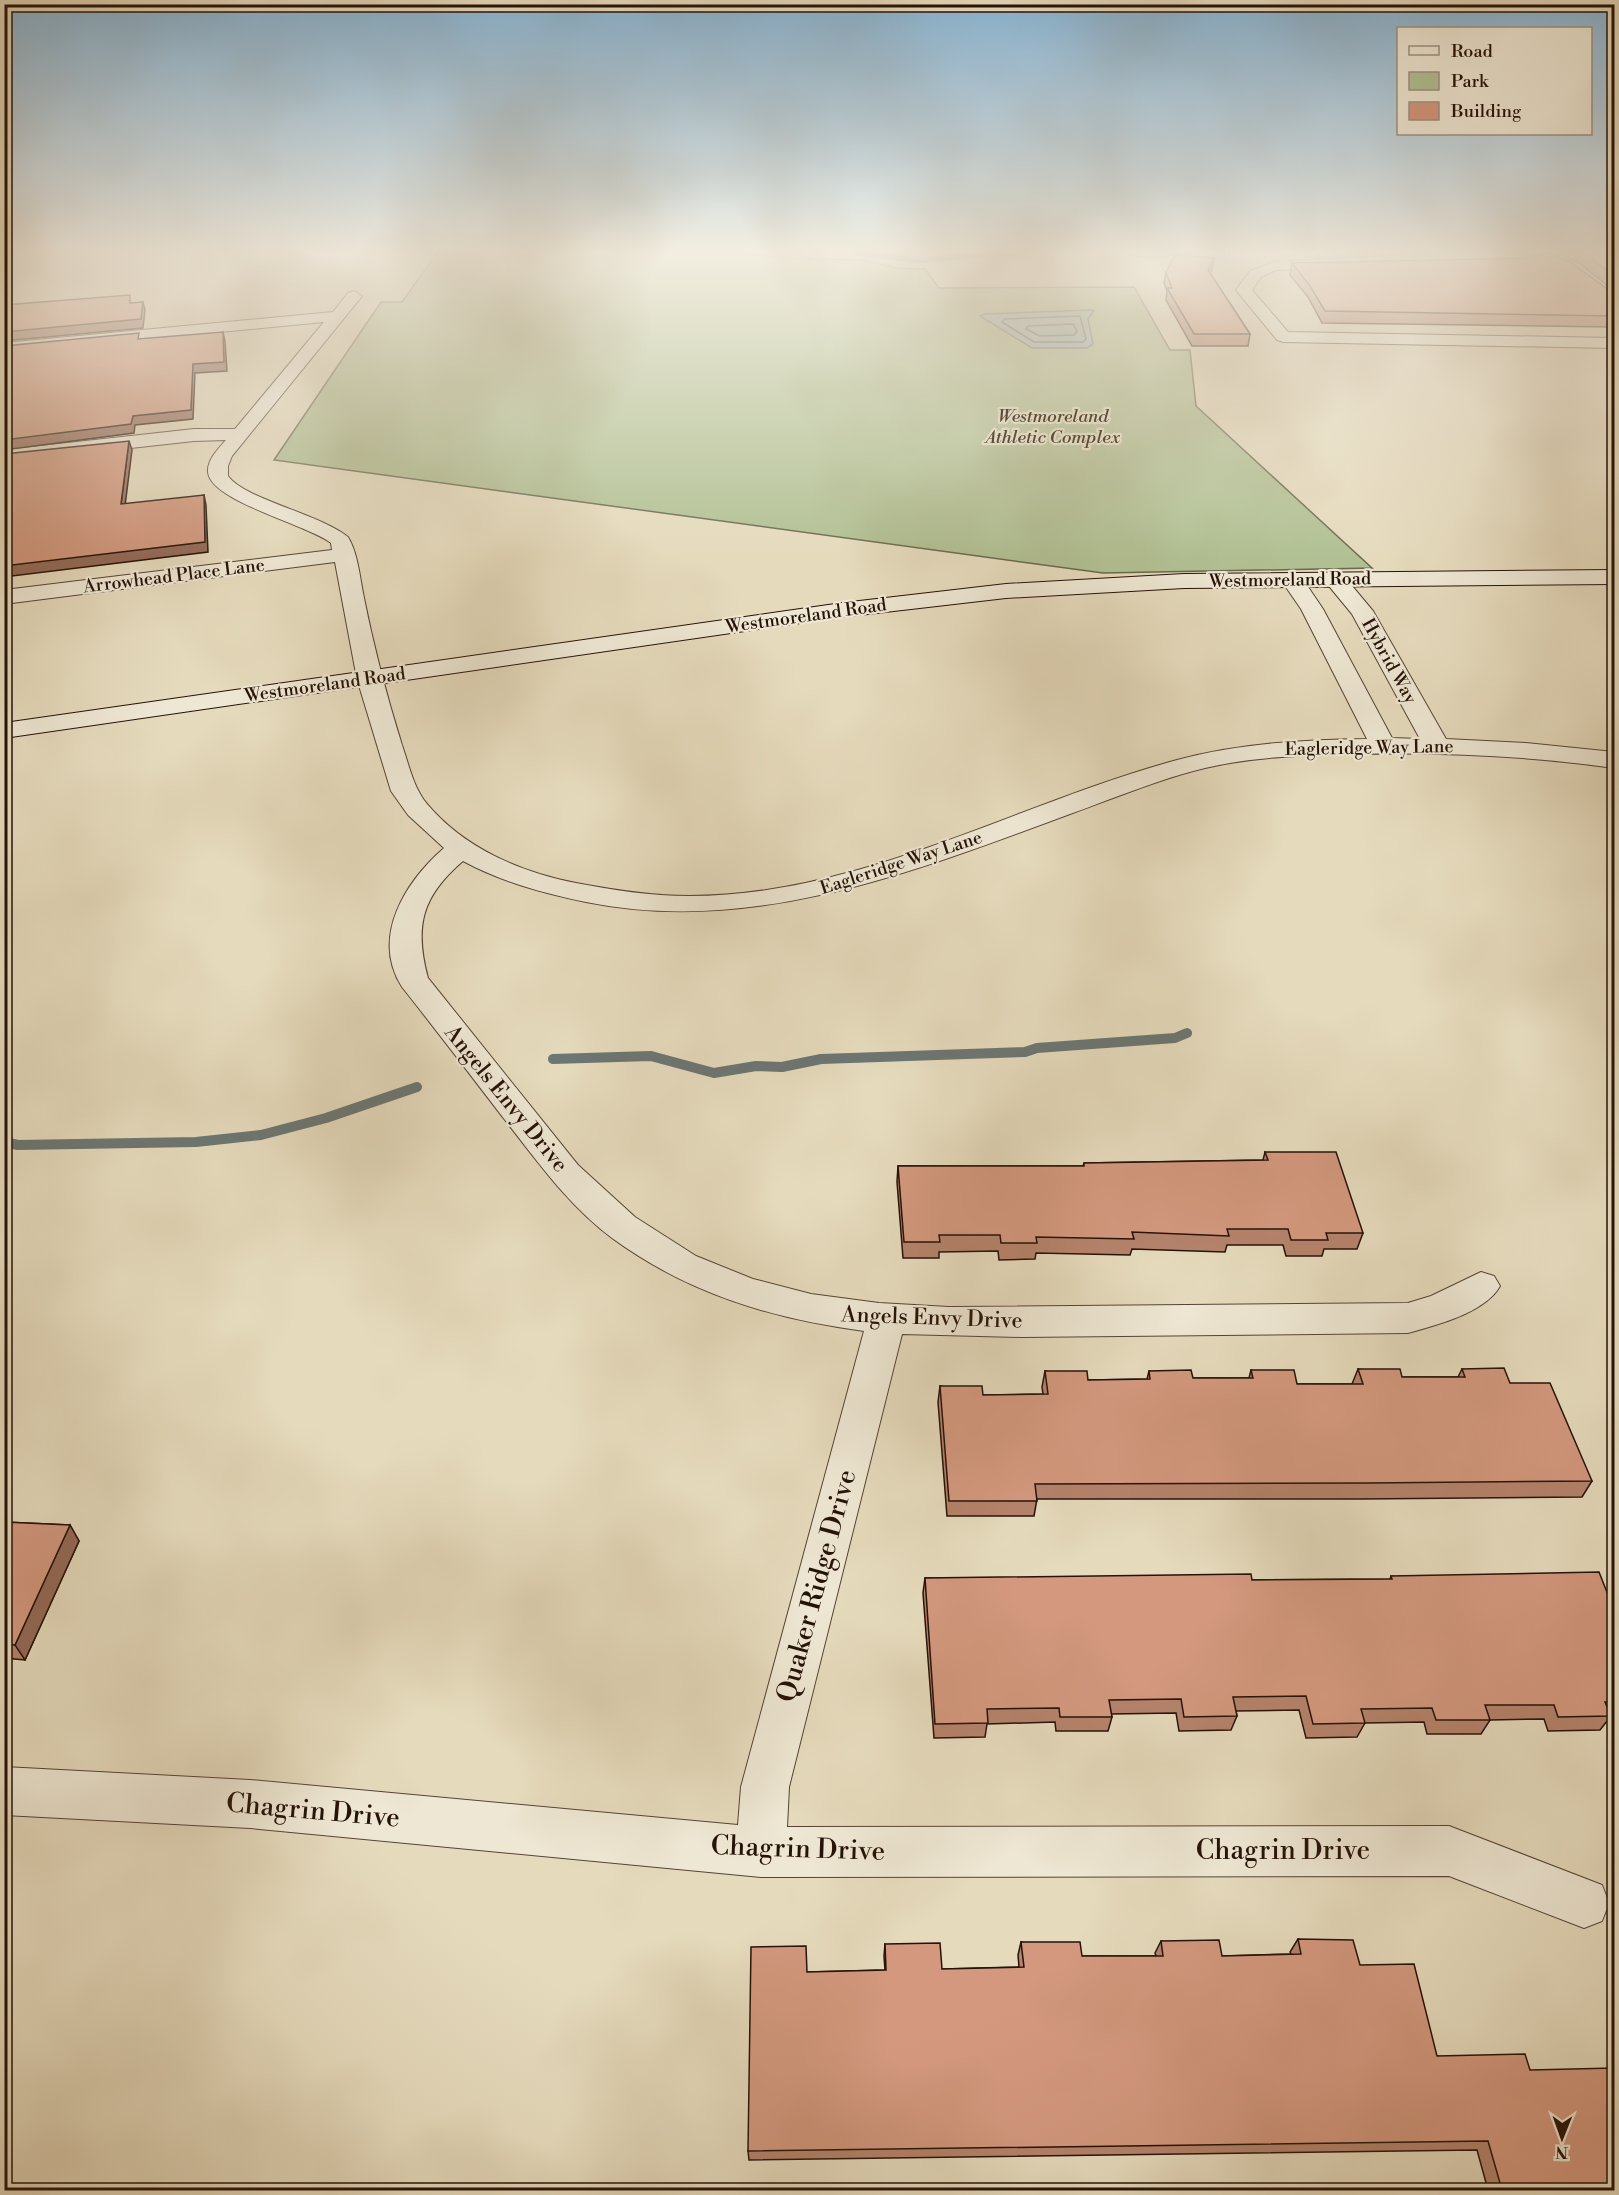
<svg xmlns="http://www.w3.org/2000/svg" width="1619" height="2195" viewBox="0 0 1619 2195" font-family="'Libre Bodoni',serif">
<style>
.green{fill:#b1c093;stroke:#6b694e;stroke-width:1.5}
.water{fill:#9bb8bb;stroke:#6c7673;stroke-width:1.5}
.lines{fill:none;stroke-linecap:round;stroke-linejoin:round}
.shore{stroke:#606562;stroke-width:1.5}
.stream-far1{stroke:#6c7673;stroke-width:5}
.stream{stroke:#6c7673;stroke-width:10}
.street-casing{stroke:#554435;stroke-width:2}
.secondary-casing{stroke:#251208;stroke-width:2}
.street{fill:#eee7d3;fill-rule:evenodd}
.secondary{fill:#eee7d3;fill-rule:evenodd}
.wall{fill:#b5836c;stroke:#251208;stroke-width:1.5}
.shaded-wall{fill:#946a58;stroke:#251208;stroke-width:1.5}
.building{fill:#d3987e;stroke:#251208;stroke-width:1.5}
.labels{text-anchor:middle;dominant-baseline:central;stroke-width:4.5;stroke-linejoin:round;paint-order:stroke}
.far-park-label{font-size:18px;font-style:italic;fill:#564f39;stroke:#eee7d3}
.far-street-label{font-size:18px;fill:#251208;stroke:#eee7d3}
.street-label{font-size:22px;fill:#251208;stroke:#eee7d3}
.near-street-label{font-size:27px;fill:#251208;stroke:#eee7d3}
</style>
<rect width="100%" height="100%" fill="#e5dabc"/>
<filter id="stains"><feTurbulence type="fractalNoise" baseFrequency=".00333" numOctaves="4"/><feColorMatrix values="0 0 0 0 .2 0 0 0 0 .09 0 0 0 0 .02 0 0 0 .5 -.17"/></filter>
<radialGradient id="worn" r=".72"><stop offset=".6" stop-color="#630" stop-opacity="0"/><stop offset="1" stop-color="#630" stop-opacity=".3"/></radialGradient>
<path class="green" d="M439 250H713L783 258 863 260 897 268 925 269 939 288 1134 287 1170 350H1190L1196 406 1372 568 1103 573 274 460 381 302H402Z"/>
<path class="water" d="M1116 250H1206C1174 255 1147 263 1116 250Z
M1091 310 1094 311 1088 319 1093 344 1087 348H1032L980 316 985 314Z"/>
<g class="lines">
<path class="shore" d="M1080 316 1086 339 1083 342H1034L1002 322 1005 319Z
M1073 324 1077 331 1074 335 1040 336 1026 329 1028 326Z"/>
<path class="stream-far1" d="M838 250 919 261 974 255 1023 254 1024 250"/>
<path class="stream" d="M553 1059 651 1056 714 1073 756 1066 782 1067 821 1059 1025 1052 1037 1048 1175 1038 1187 1033
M4 1142 18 1145 196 1142 261 1135 326 1118 417 1087"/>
<defs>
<path id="street" d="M1504 250H1548L1541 254 1478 262 1276 270 1261 277 1252 290 1288 332 1614 338V348L1283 342 1277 340 1236 290 1250 271 1274 262Z
M354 291 362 296 232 456 228 466V476C246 500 318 513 348 537 358 553 360 579 364 598 374 648 387 697 402 745 409 765 413 787 427 804 464 848 520 872 576 883 613 890 651 896 689 896 861 896 1015 804 1177 760 1240 743 1302 740 1367 739L1301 609 1281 580 1284 575H1300L1323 609 1392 738 1420 739 1352 614 1324 580 1327 575H1343L1373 611 1446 739 1526 743 1614 752V768C1529 756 1444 752 1359 754 1308 755 1256 756 1205 768 1159 779 1115 798 1070 814 915 871 754 936 586 902 543 893 502 882 463 861 422 896 414 926 428 978L578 1165 635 1217 696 1256 753 1279 811 1294 879 1303 949 1307 1408 1303 1431 1296 1481 1272 1494 1276 1500 1286C1485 1313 1436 1325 1408 1333L1021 1337 902 1334 789 1787 787 1827 1449 1826 1602 1885 1609 1903 1602 1921 1584 1928 1449 1876 761 1877 250 1828 4 1815V1767L250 1780 738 1825 741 1787 864 1331C772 1319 687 1293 612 1238 569 1206 537 1161 505 1120 471 1076 437 1031 402 987 370 937 406 881 444 848L408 815 391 791 357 679 335 562 4 604V590L332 550 331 543C306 524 210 501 208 472 207 460 218 449 226 440L194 441 4 462V450L194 429H235L324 322 4 353V343L333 312 348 293Z"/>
<path id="secondary" d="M1614 570V584L1184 588 1006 598 842 617 4 738V723L842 603 1006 584 1184 574Z"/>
</defs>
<use href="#street" class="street-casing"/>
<use href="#secondary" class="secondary-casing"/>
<use href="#street" class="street"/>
<use href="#secondary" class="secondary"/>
</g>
<path class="wall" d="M1570 250H1614V291L1579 263 1568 258Z
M1214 258 1212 270 1210 273 1250 334 1248 346H1192L1166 300 1167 291 1164 283 1166 272Z
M1292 263 1614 294V327L1322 323 1308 297 1290 275Z
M1265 1152 1363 1233 1357 1249H1324L1322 1256H1286L1283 1245H1227L1225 1252 1132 1249 1130 1255 1036 1253 1035 1259 999 1260 998 1251 939 1252V1258H903L897 1182 898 1166H1083L1084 1163 1263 1160Z
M1358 1369 1402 1377H1458L1462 1369 1510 1383 1592 1481 1582 1497 1361 1499H1037L1034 1516H947L938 1402 940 1386 983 1395 1043 1394 1042 1387 1045 1371 1088 1380 1147 1379 1149 1371 1193 1378H1249L1251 1370 1297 1384H1352Z
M4 1522 70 1525 79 1541 25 1660 4 1658Z
M1391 1576 1614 1610V1716H1611L1600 1730 1548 1731 1544 1719 1490 1720 1481 1734H1427L1424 1722 1365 1723 1357 1737 1306 1738 1299 1710 1236 1711 1237 1716 1231 1730 1179 1731 1176 1713 1111 1714 1112 1717 1108 1731H1056L1055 1722 987 1724 985 1737 934 1738 923 1593 925 1578 1252 1580 1390 1579Z
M1298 1939 1360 1965 1437 2056 1530 2070 1614 2190H1488L1477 2150 749 2160 748 2151 807 1972 885 1970 884 1956 885 1944 942 1969 1019 1967 1018 1955 1021 1942 1082 1956H1156L1155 1953 1161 1941 1222 1956 1291 1954 1290 1952Z"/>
<path class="shaded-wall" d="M1214 258 1212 270 1206 281 1208 270Z
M143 302 145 310 143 328 4 341V332Z
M223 332 225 341 227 371 195 373 193 419 135 425 134 433 4 450V440L133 416 193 364Z
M129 441 132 450 124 514 121 504Z
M204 495 206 505 208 552 4 577V566Z
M70 1525 79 1541 25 1660 15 1645Z"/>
<path class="building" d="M1578 250H1614V276L1583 252Z
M1548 253 1570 262 1614 294V316L1325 311 1310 286 1292 263 1529 258Z
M1175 255 1214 258 1208 270 1250 334H1194L1167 288H1172L1166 272Z
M130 295V303L143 302 141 319 4 332V305Z
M223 332 224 362 193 364 191 410 133 416 131 424 4 440V346L139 333 138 339Z
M129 441 121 504 204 495 205 542 4 566V454Z
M1265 1152H1336L1363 1233H1326L1328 1240H1291L1288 1229H1227L1229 1236 1132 1232 1134 1239 1036 1237 1037 1243H1001L1000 1235H939L940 1242H904L898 1166H1084V1163L1268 1160Z
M1504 1368 1510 1383H1550L1592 1481 1368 1483 1035 1484 1037 1501H949L940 1386H982L983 1395 1048 1394 1045 1371H1087L1088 1380 1150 1379 1149 1371 1191 1370 1193 1378H1253L1251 1370H1294L1297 1384H1363L1358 1369H1400L1402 1377H1465L1462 1369Z
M4 1522 70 1525 15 1645 4 1644Z
M1599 1572 1614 1610V1702H1605L1611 1716 1558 1717 1554 1705H1485L1490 1720H1436L1432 1708 1361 1709 1365 1723 1313 1724 1306 1696 1233 1697 1237 1716 1184 1717 1181 1699 1109 1700 1112 1717H1060L1059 1708 987 1709 988 1723 935 1724 925 1578 1251 1574 1252 1580 1392 1579 1391 1576Z
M1298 1939 1353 1940 1360 1965 1414 1964 1437 2056 1525 2054 1530 2070 1614 2068V2190H1502L1488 2141 748 2151 751 1947 806 1946 807 1972 886 1970 885 1944 940 1943 942 1969 1024 1967 1021 1942H1080L1082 1956H1163L1161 1941 1219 1940 1222 1956 1301 1954Z"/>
<linearGradient id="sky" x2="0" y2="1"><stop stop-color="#89b6d6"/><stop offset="0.45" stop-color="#f3eee1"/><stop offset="1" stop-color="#f3eee1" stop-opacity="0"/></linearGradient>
<rect width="1619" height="558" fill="url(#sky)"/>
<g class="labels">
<g class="far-park-label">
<text x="1053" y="416">Westmoreland<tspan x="1053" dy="21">Athletic Complex</tspan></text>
</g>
<g class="far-street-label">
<text transform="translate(174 576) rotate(-7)">Arrowhead Place Lane</text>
<text transform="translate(1290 580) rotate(-1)">Westmoreland Road</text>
<text transform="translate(806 616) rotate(-8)">Westmoreland Road</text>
<text transform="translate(1389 661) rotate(61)">Hybrid Way</text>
<text transform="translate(325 685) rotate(-8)">Westmoreland Road</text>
<text transform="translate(1369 748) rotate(-1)">Eagleridge Way Lane</text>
<text transform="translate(901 863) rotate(-18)">Eagleridge Way Lane</text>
</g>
<g class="street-label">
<text transform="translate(506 1099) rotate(51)">Angels Envy Drive</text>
<text transform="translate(932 1318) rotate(2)">Angels Envy Drive</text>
</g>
<g class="near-street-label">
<text transform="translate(817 1586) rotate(-75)">Quaker Ridge Drive</text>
<text transform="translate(313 1811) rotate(5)">Chagrin Drive</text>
<text transform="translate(798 1849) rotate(2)">Chagrin Drive</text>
<text x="1283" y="1851">Chagrin Drive</text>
</g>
</g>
<rect width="1619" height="2195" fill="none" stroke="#e5dabc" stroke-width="24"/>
<rect x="6" y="6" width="1607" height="2183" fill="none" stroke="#251208" stroke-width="3"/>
<rect x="12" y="12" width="1595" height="2171" fill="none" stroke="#251208" stroke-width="1.5"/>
<rect x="1397" y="27" width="195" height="108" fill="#eee7d3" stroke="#9e9282" stroke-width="1.5"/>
<rect x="1409" y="46" width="30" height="9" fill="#eee7d3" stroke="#9e9282" stroke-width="1.5"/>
<text x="1451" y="57" font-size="18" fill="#251208">Road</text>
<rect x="1409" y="72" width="30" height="18" fill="#b1c093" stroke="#9e9282" stroke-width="1.5"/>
<text x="1451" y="87" font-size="18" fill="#251208">Park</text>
<rect x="1409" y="102" width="30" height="18" fill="#d3987e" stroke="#9e9282" stroke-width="1.5"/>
<text x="1451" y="117" font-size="18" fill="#251208">Building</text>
<g transform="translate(1562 2138) rotate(181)" stroke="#eee7d3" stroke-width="4.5" paint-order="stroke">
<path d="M0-4.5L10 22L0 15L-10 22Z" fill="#251208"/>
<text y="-9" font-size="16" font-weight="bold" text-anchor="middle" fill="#251208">N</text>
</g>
<rect width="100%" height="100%" filter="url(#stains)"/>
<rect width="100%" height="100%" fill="url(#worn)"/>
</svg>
